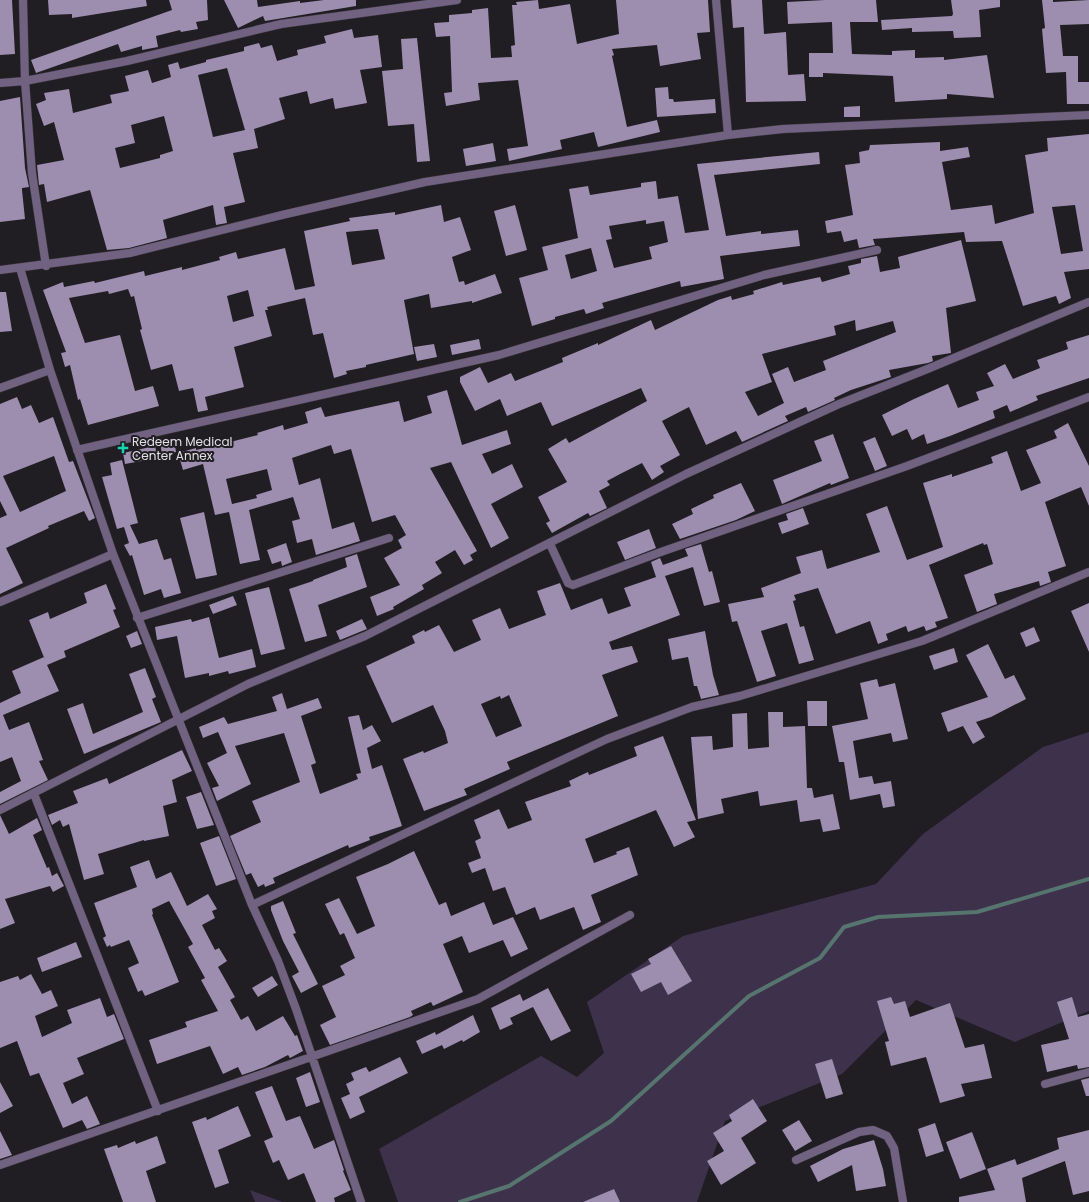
<svg xmlns="http://www.w3.org/2000/svg" width="1089" height="1202" viewBox="0 0 1089 1202" font-family="Poppins,sans-serif">
<style>
.green{fill:#3e314c}
.lines{fill:none;stroke-linecap:round;stroke-linejoin:round}
.stream{stroke:#57756f;stroke-width:4}
.building{fill:#9d8daf;fill-rule:evenodd}
.street-casing{stroke:#3b383e;stroke-width:9}
.street{stroke:#716281;stroke-width:8}
.poi-dot{fill:#15d5b3;stroke:#201d23;stroke-width:1.5}
.labels{text-anchor:middle;dominant-baseline:central;stroke-width:4;stroke-linejoin:round;paint-order:stroke}
.poi-label{font-size:12px;fill:#e2e0e4;stroke:#201d23;text-anchor:start}
</style>
<rect width="100%" height="100%" fill="#201d23"/>
<path class="green" d="M1089 732V1011L1015 1042 916 1000 842 1074 725 1121 697 1202H398L379 1149 541 1056 577 1077 604 1053 587 1002 683 936 876 884 923 834 1043 747Z
M250 1190 283 1202H255Z"/>
<g class="lines">
<path class="stream" d="M460 1202 509 1186 611 1121 749 996 820 958 844 927 878 917 977 912 1089 879"/>
</g>
<path class="building" d="M0 0H12L15 54 0 55Z
M48 0H146L147 6 72 18V14L49 15Z
M169 0H207L208 20 196 22 198 29 181 32 180 30 156 36 158 47 142 50V46L121 52 118 44 36 73 31 60 172 10Z
M224 0H257L258 7 300 1V3L324 0H356V6L265 21 263 16 238 28Z
M538 0 539 9 570 4 577 44 619 34 616 0H708L710 32 697 33 701 59 660 66 657 45 612 49 614 55 612 56 627 127 657 120 660 132 598 147 594 132 560 140 562 149 509 161 507 149 528 146 518 80 478 83 480 100 446 106 444 93 452 92 450 36 436 37 434 23 449 22V15L472 13V10L488 8 491 58 512 57 511 46 515 45 512 5H517L516 2Z
M731 0H762L764 34 786 32 788 75 804 74 806 101 746 102 744 27 733 28Z
M825 0H876L878 22H850L852 54 892 55V51L915 50V58L944 57V60L987 55 994 98 947 94V99L895 102 893 76 823 73V77H809V53H833L832 22 788 24 787 2Z
M951 0H1000V7L979 10 981 37 954 38 953 31 912 32V28L882 30 881 20 952 16 953 14Z
M1042 0H1053V2L1089 0V24L1060 25 1063 56H1078V82H1089V104H1067L1066 72 1046 73 1042 29 1045 28Z
M352 29 354 38 378 35 382 67 360 70 367 103 335 109 333 98 310 104 307 91 279 98 285 119 254 129 258 148 233 153 245 202 224 207 227 223 216 225 213 205 163 220 167 238 129 248 107 250 90 190 47 202 44 184 39 185 37 165 64 160 54 122 44 126 36 104 46 100 44 93 69 89 73 113 112 103 110 95 129 91 125 76 148 70 152 83 171 77 168 65 178 62 180 69 206 62V60L244 51V47L259 43 261 48 272 45 277 61 298 55 297 50 326 43 324 36ZM227 68 245 130 213 137 198 75ZM164 116 173 151 160 155V158L120 168 115 148 135 143 131 125Z
M417 38 430 161 417 162 414 124 388 126 382 71 403 69 401 39Z
M668 87 669 99H673L674 102 715 99 716 113 657 117 655 88Z
M20 97 25 168 29 187 22 188V190L25 219 0 222V101Z
M860 106V117H844V107Z
M1089 134V269L1064 272 1071 298 1059 304 1056 296 1023 306 1002 241 966 242 964 232 873 239 875 245 859 248 857 239 844 242 841 231 827 233 825 221 853 215 845 165 860 163 859 152 869 150 870 145 940 142V151L968 147 970 157 942 162 951 210 992 205 995 224 1034 213 1025 155 1048 151 1047 138ZM1075 205 1083 251 1061 254 1052 207Z
M493 143 496 161 466 166 463 149Z
M819 152 820 164 714 175 726 236 761 231V234L798 230 800 246 720 256 724 279 681 287 680 281 602 303 604 308 586 314 584 309 555 317V319L532 326 519 278 548 270 542 247 578 238 569 189 588 186 590 195 641 187V183L656 181 658 199 678 196 685 233 709 230 697 164ZM646 220V224L664 221 668 242 649 247 652 259 614 268 606 240 612 239 609 226ZM591 248 597 271 571 279 565 255Z
M441 205 444 222 460 217 471 250 452 257 459 282 464 281 465 285 495 274 502 293 472 303V301L431 308 429 294 404 300 414 354 366 365V367L346 371 347 374 334 378 323 333 313 335 305 298 267 307 268 310H265L272 336 234 347 244 387 205 397 208 410 198 412 193 388 179 391 172 364 151 370 140 330 142 329 134 296 131 297 128 289 109 294 108 291 69 298 85 343 120 335 135 391 153 386 159 406 88 425 80 399 78 400 70 365 65 367 61 353 66 352 43 290 63 282 64 287 94 281 95 283 144 271 145 276 182 267V270L220 260 219 257 236 252 238 259 285 248 295 290 315 286 304 231 350 221 349 218 395 212V215ZM378 229 385 259 352 265 346 232ZM248 290 254 316 233 322 227 296Z
M515 205 527 250 506 256 494 211Z
M961 240 976 301 946 308 951 353 932 356 933 361 928 363 889 370 891 377 851 390 834 398 835 400 808 412 806 407 785 416 788 421 742 442 736 431 706 445 689 407 662 421 680 455 660 466 664 472 652 480 642 463 622 473 607 481 610 485 599 491 607 508 590 516 588 513 552 533 546 523 550 521 538 497 567 482 548 449 566 438 569 443 647 401 641 388 552 426 541 402 507 416 500 399 475 411 460 382V377L480 367 488 383 511 373 515 381 563 362 562 358 598 343V345L651 320 655 330 718 300 731 296 732 300 754 294 753 291 782 282 783 285 820 277 822 282 850 274 848 266 861 263V259L877 256 880 272 900 268 898 257ZM855 320 856 331 893 321 896 332 823 361 826 370 794 382 788 367 772 374 784 403 758 416 745 392 772 382 762 354 836 335 834 326Z
M0 292H6L12 331 0 332Z
M1089 335V378L1036 396 1038 400 1010 412 1007 405 993 411 995 418 950 436 927 444 924 434 912 440 907 429 892 436 882 415 914 399 948 384 958 408 979 400 976 392 994 386 987 373 1005 364 1013 379 1040 368 1037 360 1068 349 1066 342Z
M479 339 481 349 452 355 450 345Z
M434 344 437 357 417 361 414 347Z
M447 390 462 445 507 430 511 444 482 454 492 474 512 464 523 487 491 504 509 538 491 548 451 462 430 468 477 551 470 555 473 560 464 565 455 550 435 562 442 573 422 585 424 589 393 607 394 609 377 616 370 597 400 585 384 558 402 548 398 540 406 535 395 515 372 522 351 449 334 454 331 445 292 458 299 485 320 478 332 529 354 522 360 541 316 555 312 539 297 543 292 521 300 519 293 497 249 510 260 560 240 564 229 512 215 515 203 464 183 470 178 453 196 448V450L218 445 258 435 257 433 283 425 284 430 308 423 305 412 321 407 325 417 399 401 404 422 432 413 427 396ZM267 469 272 490 256 495 257 498 232 504 226 479Z
M17 397 22 409 31 405 39 423 53 417 69 462 73 461 95 518 89 521 84 511 48 526 49 528 6 548 23 583 0 594V518L7 515 0 501V404ZM54 456 66 491 20 512 3 476Z
M1068 423 1089 466V506L1081 487 1045 502 1066 566 1048 572 1051 582 1040 586 1039 581 994 594 997 604 977 612 964 575 993 564 987 544 984 545 983 543 929 565 948 618 935 622 937 627 926 631 924 626 908 632 906 626 886 634 888 640 878 644 870 621 836 634 818 588 794 595 796 600 793 601 800 627 804 626 814 660 799 664 787 623 761 631 776 676 757 682 737 621 732 622 728 604 764 597 761 588 801 573 796 557 822 550 827 569 880 552 866 514 887 506 907 560 943 547 923 483 952 474V477L993 463 991 457 1007 451 1021 491 1041 483 1026 450 1057 438 1054 431Z
M833 434 849 478 831 485 830 483 782 504 773 480 822 461 814 441Z
M875 437 887 466 875 471 863 442Z
M174 439 176 452 162 455 160 441Z
M155 446 158 458 125 464 123 453Z
M122 460 138 523 130 525 139 544 157 539 164 560 171 558 181 593 164 598 161 589 144 595 132 555 130 556 124 545 129 543 124 527 117 529 102 477 112 475 110 463Z
M741 483 755 511 736 520 680 539 672 524 693 514 691 509 714 498 713 495Z
M803 508 809 524 782 534 778 523 788 520 786 514Z
M204 512 217 575 196 579 180 518Z
M649 529 656 548 625 560 617 542Z
M286 543 292 562 282 566 281 561 272 564 267 550Z
M701 544 709 572 712 571 720 602 704 606 693 567 665 576 680 615 609 642 612 650 632 646 638 662 602 675 618 716 507 762 510 769 464 789 467 795 424 811 403 759 423 751 424 753 448 743 445 731 433 705 392 723 366 666 415 643 412 636 424 630 425 632 439 625 454 652 481 640 472 620 500 608 509 629 546 615 537 591 560 583 571 610 602 598 608 614 631 606 624 588 656 577 651 562 660 558 663 565 688 556 685 549ZM509 695 522 726 496 737 481 704 500 696 501 699Z
M357 554 367 587 318 605 327 636 305 642 289 589 313 581V580L347 567 345 558Z
M106 584 116 609 113 610 120 627 64 651 66 657 47 665 59 691 3 715 9 730 29 722 43 760 39 761 48 780 0 804V792L21 781 12 757 0 762V703L21 693 12 671 44 657 45 660 29 620 48 612 50 619 87 603 84 593Z
M269 587 285 649 261 655 245 593Z
M233 596 237 605 213 614 209 605Z
M1089 603V652L1071 611Z
M209 617 219 658 252 649 256 667 229 674 228 671 209 676V673L185 678 177 636 157 640 155 627 191 619 192 622Z
M362 619 367 629 340 640 336 631Z
M1034 627 1040 641 1026 647 1020 633Z
M137 631 142 644 131 648 126 636Z
M705 631 713 675 719 695 701 699 697 686H694L688 657 672 660 668 639Z
M988 644 1005 679 1014 675 1026 699 991 717 976 722 985 737 973 744 963 726 948 732 941 713 988 697 966 655Z
M954 648 958 662 934 670 929 656Z
M145 668 156 697 152 699 161 722 84 754 67 709 83 703 93 734 143 712 129 674Z
M877 679 879 687 895 683 908 739 893 742 891 733 853 741 859 778 872 776 874 784 891 781 895 806 883 808 880 794 850 800 844 762H839L832 726 868 719 860 683Z
M282 693 287 709 318 698 322 708 301 716 316 763 311 765 320 794 358 779 356 774 361 773 348 717 359 715 363 730 372 725 381 741 367 748 372 769 382 765 402 826 369 837 370 840 349 848 348 845 273 878 275 883 265 887 264 884 258 887 251 873 246 875 230 836 261 822 252 801 300 782 284 733 235 746 251 784 217 801 212 788 219 786 207 763 227 753 218 732 203 738 199 727 224 717 228 724 277 711 272 697Z
M807 701H827V726H808Z
M768 712H783V727L805 726 807 788H812L814 798 833 794 840 829 823 832 820 819 800 822 797 800 760 806 758 791 721 799 724 813 698 819 691 737 712 736 713 750 733 747 732 714 747 713 748 749 769 747Z
M663 736 696 820 687 822 695 837 674 847 656 810 585 839 594 863 617 854 616 852 629 847 638 875 591 895 601 922 583 930 574 907 540 920 535 907 516 915 505 887 493 891 485 868 472 873 468 863 481 858 475 841 481 838 474 820 499 809 508 829 532 820 525 802 571 786 569 781 588 772 589 775 637 756 634 747Z
M182 750 192 771 172 780 177 802 163 806 169 836 144 841V840L98 854 104 874 84 880 69 824 63 827 60 820 52 825 48 815 78 803 73 791 107 778 109 784Z
M201 792 214 825 197 829 186 797Z
M0 815 9 834 37 818 42 830 33 835 47 868 49 867 52 876 57 873 64 886 53 892 50 886 5 899 15 923 0 929Z
M219 836 236 879 216 886 200 843Z
M414 851 439 905 446 902 451 916 484 902 493 925 513 917 528 949 511 957 503 940 469 953 462 936 443 944 463 992 433 1006 431 1002 411 1011 413 1015 410 1017 330 1045 320 1025 336 1017 322 986 345 975 340 966 355 958 344 933 340 935 325 904 339 898 357 934 375 926 356 877 388 864Z
M149 860 156 879 171 872 187 906 208 894 217 909 212 911 215 918 202 925 215 950 219 948 227 961 218 967 235 997 230 1000 241 1020 248 1016 256 1031 283 1016 295 1036 297 1035 303 1051 290 1058 288 1055 265 1067 242 1075 238 1067 223 1074 210 1046 157 1064 149 1040 187 1027 185 1022 218 1011 201 980 205 978 188 947 193 944 169 901 152 909 153 914 152 915 179 982 145 996 142 990 138 992 128 968 139 963 129 940 111 947 110 945 107 947 103 938 106 936 94 903 137 887 130 867Z
M283 901 296 933 293 934 318 984 301 993 292 976 299 972 283 941 271 910V906Z
M76 942 82 957 42 972 37 958Z
M671 946 692 981 668 995 661 982 641 992 631 974 651 964 648 959Z
M31 974 42 994 51 990 58 1006 35 1016 42 1037 72 1023 67 1010 100 998 107 1017 114 1014 124 1039 77 1058 84 1074 63 1083 72 1104 87 1096 100 1124 87 1129 82 1120 63 1128 39 1073 30 1076 17 1041 0 1048V982L18 976 20 980Z
M272 976 278 985 258 997 252 988Z
M548 988 571 1031 551 1041 533 1007 510 1018 513 1024 500 1030 491 1008 520 994 523 1001Z
M891 997 894 1004 905 1001 910 1017 950 1003 965 1048 984 1044 992 1078 961 1084 965 1096 940 1103 926 1057 891 1066 885 1042 889 1041 877 1001Z
M1072 997 1078 1017 1089 1014V1067L1078 1069 1077 1065 1047 1072 1041 1045 1069 1039 1057 1002Z
M473 1015 480 1032 463 1042 462 1040 444 1049 442 1045 422 1054 416 1041 435 1032 436 1035Z
M400 1057 408 1073 359 1097 365 1112 350 1119 341 1098 350 1094 346 1084 354 1080 351 1073 366 1067 369 1072Z
M832 1059 843 1094 826 1099 815 1064Z
M310 1072 320 1102 306 1107 296 1078Z
M1089 1078V1096H1086L1081 1080Z
M0 1082 13 1106 0 1113Z
M272 1086 286 1121 300 1116 314 1149 334 1140 344 1170 343 1171 351 1190 334 1198 335 1202H316L304 1173 288 1180 279 1160 273 1163 264 1141 273 1137 255 1092Z
M753 1099 767 1121 741 1138 756 1163 721 1185 707 1161 724 1151 713 1133 732 1121 729 1115Z
M238 1106 251 1136 218 1150 229 1183 215 1188 192 1122 206 1117 207 1120Z
M799 1120 812 1141 795 1151 782 1130Z
M935 1123 944 1151 926 1157 918 1129Z
M1089 1130V1191L1073 1195 1065 1161 1022 1178 1026 1202H959V1197L995 1190 987 1169 1015 1159 1017 1165 1059 1149 1057 1138Z
M0 1131 12 1155 0 1159Z
M972 1132 986 1169 960 1179 946 1142Z
M157 1136 166 1163 146 1171 156 1202H123L104 1149 117 1145 118 1148 135 1141 136 1144Z
M874 1140 883 1169 886 1186 856 1191 852 1165 818 1182 810 1166 843 1149Z
M614 1189 620 1202H583Z"/>
<g class="lines">
<defs>
<path id="street" d="M23 0 25 81 32 173 46 266
M716 0 728 135
M0 83 25 81 127 61 281 24 457 0
M20 268 50 370 113 554 252 905 278 961 296 1009 361 1202
M0 270 130 253 282 215 425 182 728 135 783 129 1089 115
M0 388 50 370
M77 450 499 355 764 275 877 250
M550 544 568 583 573 585 658 553 907 466 1089 397
M0 602 113 554
M137 618 389 538
M34 794 158 1111
M0 810 248 684 365 636 686 474 839 404 925 370 1089 302
M252 905 607 739 692 707 740 696 922 641 1089 572
M1045 1084 1089 1072
M796 1160 859 1132 873 1130 887 1136 894 1148 903 1202
M0 1165 478 999 630 915"/>
</defs>
<use href="#street" class="street-casing"/>
<use href="#street" class="street"/>
</g>
<path class="poi-dot" d="M121 442h4v4h4v4h-4v4h-4v-4h-4v-4h4z"/>
<g class="labels">
<g class="poi-label">
<text x="132" y="441">Redeem Medical<tspan x="132" dy="14">Center Annex</tspan></text>
</g>
</g>
</svg>
